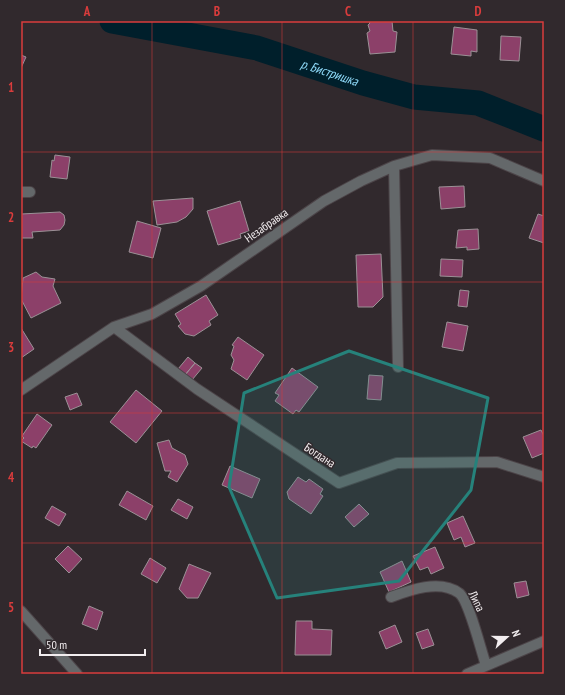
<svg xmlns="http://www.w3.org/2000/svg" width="565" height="695" viewBox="0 0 565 695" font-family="'PT Sans Narrow',sans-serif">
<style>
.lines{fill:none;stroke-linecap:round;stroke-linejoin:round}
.river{stroke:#001f2b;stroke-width:25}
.building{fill:#8c4069;stroke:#9b9196}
.minor-casing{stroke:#4c4448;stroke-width:12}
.minor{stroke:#64686a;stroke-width:10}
.marked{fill:#26827b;fill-opacity:0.2;stroke:#26827b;stroke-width:3;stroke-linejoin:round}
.grid{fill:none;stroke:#d93c3c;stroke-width:1;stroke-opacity:0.55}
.labels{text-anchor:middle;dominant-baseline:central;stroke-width:3;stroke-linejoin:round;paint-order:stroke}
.street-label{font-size:12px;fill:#f2edef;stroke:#31292d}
.water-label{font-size:13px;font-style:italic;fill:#8dd9f8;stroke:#31292d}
.neatline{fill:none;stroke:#d93c3c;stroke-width:1.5}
.grid-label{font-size:13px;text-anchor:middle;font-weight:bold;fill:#d93c3c}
</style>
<rect width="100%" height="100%" fill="#31292d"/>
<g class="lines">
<path class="river" id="s1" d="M112 21 257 48 363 83 414 97 478 103 544 129"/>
</g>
<path class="building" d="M369 21H392L393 31 397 32 395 52 370 54 367 33 370 31 368 25 370 23Z
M454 27 477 30V52L471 51V56L451 54Z
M501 36 521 37 519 61 500 60Z
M21 55 26 57 21 68Z
M55 155 70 157 67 179 50 177 52 160 54 161Z
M464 186 465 207 441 209 439 187Z
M193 198V209L186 217 177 222 157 225 153 201Z
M240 201 249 231 240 234 241 238 218 245 207 211Z
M60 212 64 215 65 220 64 225 60 230 32 232 33 238H21V214Z
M538 214 544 216V243L529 238Z
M137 221 161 228 153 258 129 252Z
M478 229 479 249 467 250V247L456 248 458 230Z
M381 254 383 297 373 307H358L356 255Z
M441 259 463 260 462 277 440 276Z
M36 272 42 277 55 279 53 286 61 303 31 318 21 299 23 278Z
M460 290 469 291 467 307 458 306Z
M206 295 218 315 209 321 211 325 194 336 185 334 178 326 181 324 175 314Z
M447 322 468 326 463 351 442 347Z
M21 328 34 349 21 358Z
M238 337 264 355 247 380 231 369 234 360 231 355 234 346 232 345Z
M188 357 195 363 185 375 178 369Z
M195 363 202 368 192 380 185 375Z
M292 368 318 387 299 412 296 410 293 414 275 401 279 395 275 393Z
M369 375 383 376 381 400 367 399Z
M136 390 162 411 136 443 110 422Z
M77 393 82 405 70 410 65 397Z
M37 414 52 425 36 448 33 446 32 448 21 441 24 438 22 436Z
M541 430 544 436V453L532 458 523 437Z
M169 440 172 448 185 455 188 464 177 482 168 477 171 471H165L157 443Z
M230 466 260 479 252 498 222 485Z
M298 477 306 482 309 479 323 489 320 494 323 496 311 514 289 499 287 492Z
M127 491 153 506 146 520 119 505Z
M178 499 193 507 187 519 171 510Z
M359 504 369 514 354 527 345 517Z
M52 506 66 514 59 526 45 518Z
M463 516 475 543 465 547 461 537 454 540 447 523Z
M68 546 82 559 69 573 55 559Z
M435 547 444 568 431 574 428 567 420 570 413 556Z
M150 558 166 568 157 583 141 574Z
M402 561 411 582 389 592 380 572Z
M189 564 211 573 198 598H187L179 589Z
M526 581 529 595 517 598 514 583Z
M89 606 103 612 97 630 82 624Z
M296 621H312V629L332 630 331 655H295Z
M395 625 402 642 386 649 379 632Z
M428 629 434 645 422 649 416 633Z"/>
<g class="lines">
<defs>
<path id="minor" d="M394 166 398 367
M21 192H30
M114 327 197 389 339 483 397 463 497 462 544 477
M21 390 114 327 152 314 201 286 324 201 361 181 394 166 432 155 490 158 544 181
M391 597C410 590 440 579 459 593 469 600 481 651 486 665
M21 611 77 674
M467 674 544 641"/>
</defs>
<use href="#minor" class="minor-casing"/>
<use href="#minor" class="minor"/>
</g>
<path class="marked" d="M349 351 488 398 471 490 399 581 277 598 229 487 244 393Z"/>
<path class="grid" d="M152 21V674M282 21V674M413 21V674M21 152H544M21 282H544M21 413H544M21 543H544"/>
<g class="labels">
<g class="street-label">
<text transform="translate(266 225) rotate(-35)">Незабравка</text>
<text transform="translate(320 455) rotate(33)">Богдана</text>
<text transform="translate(477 601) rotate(64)">Липа</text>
</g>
<g class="water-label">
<text stroke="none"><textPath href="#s1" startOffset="224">р. Бистришка</textPath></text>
</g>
</g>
<rect width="565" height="695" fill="none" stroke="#31292d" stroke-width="44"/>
<g transform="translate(507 637) rotate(69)" stroke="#31292d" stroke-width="3" paint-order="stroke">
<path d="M0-3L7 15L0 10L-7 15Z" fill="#f2edef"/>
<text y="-6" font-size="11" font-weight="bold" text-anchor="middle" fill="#f2edef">N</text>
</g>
<path d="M40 649v6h105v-6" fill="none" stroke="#f2edef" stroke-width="2"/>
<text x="46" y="649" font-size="12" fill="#f2edef" stroke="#31292d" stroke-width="3" paint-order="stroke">50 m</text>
<rect x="22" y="22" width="521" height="651" class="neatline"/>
<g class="grid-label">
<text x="87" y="16">A</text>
<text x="217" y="16">B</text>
<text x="348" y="16">C</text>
<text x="478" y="16">D</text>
<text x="11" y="92">1</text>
<text x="11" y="222">2</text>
<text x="11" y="352">3</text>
<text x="11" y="482">4</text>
<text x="11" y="612">5</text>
</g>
</svg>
